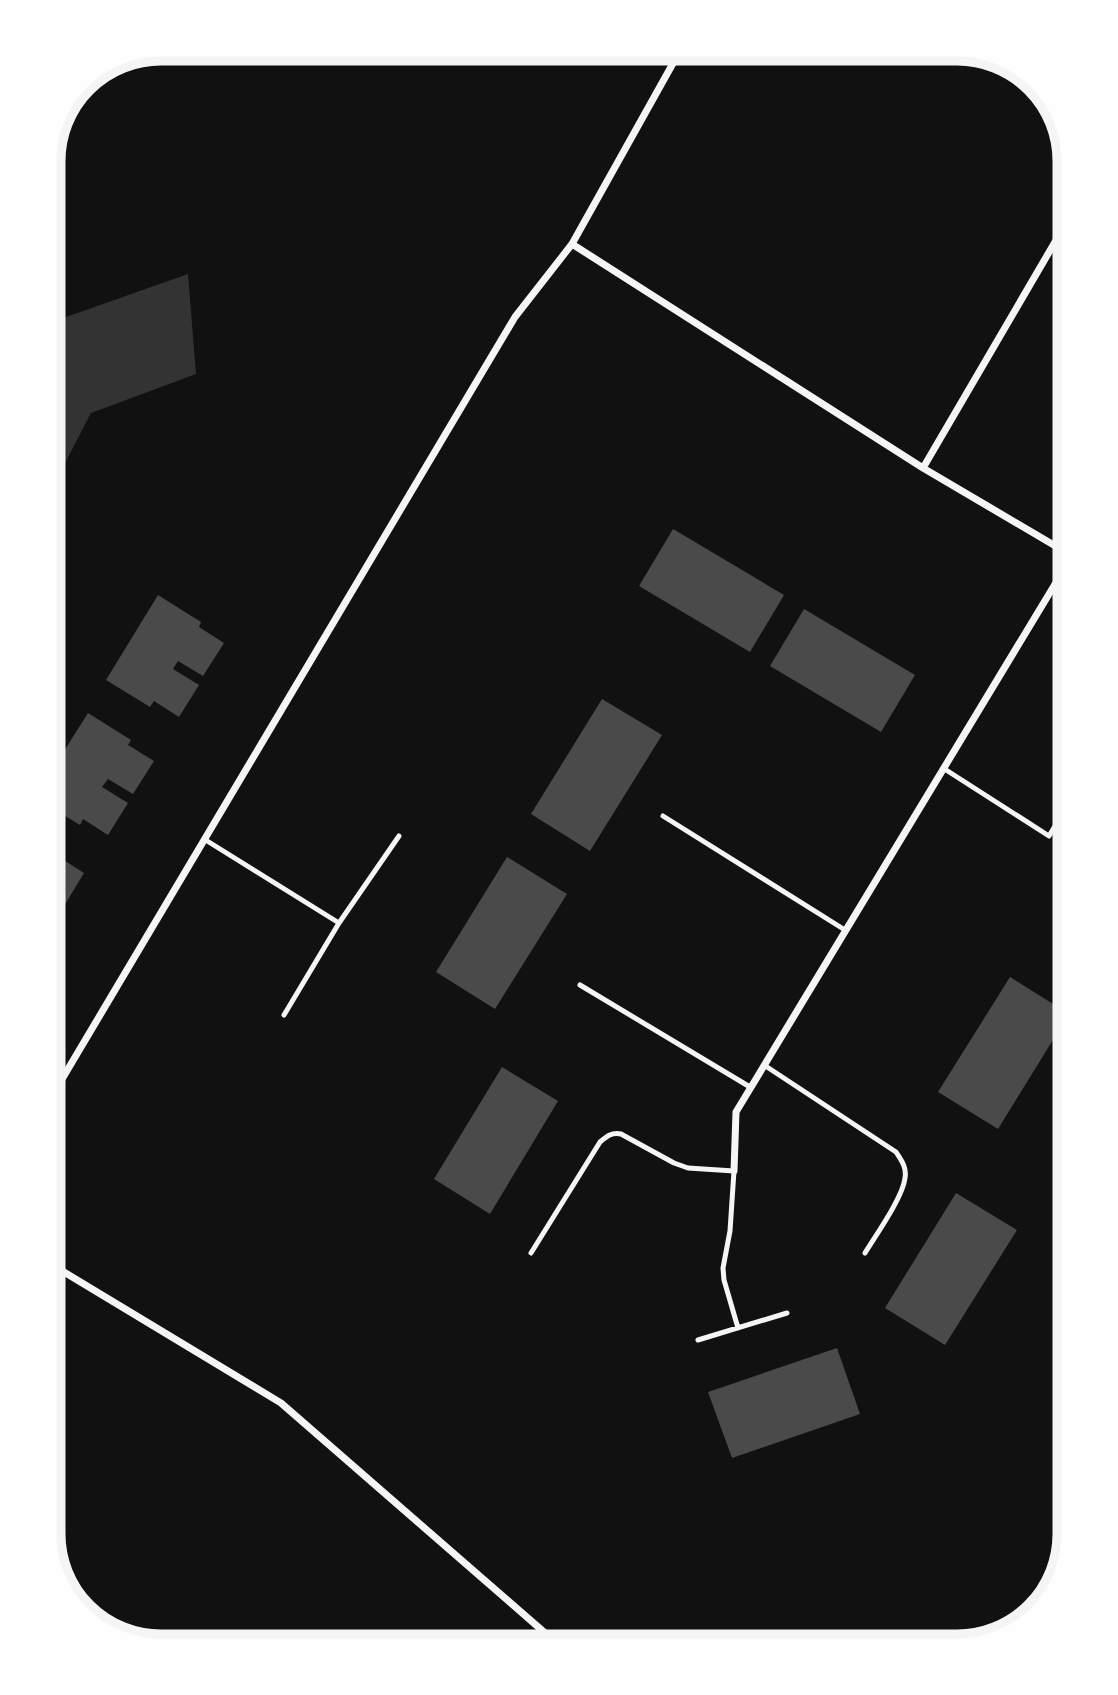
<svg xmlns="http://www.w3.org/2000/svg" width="1118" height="1695" viewBox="0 0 1118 1695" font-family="'Source Sans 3',sans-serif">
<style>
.water{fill:#333}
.building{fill:#4a4a4a}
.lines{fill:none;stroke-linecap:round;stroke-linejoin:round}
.service{stroke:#f5f5f5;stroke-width:5}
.minor{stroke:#f5f5f5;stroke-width:7}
.rim{fill:none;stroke:#f5f5f5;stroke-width:9}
</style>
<rect width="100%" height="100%" fill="#111"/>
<path class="water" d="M188 274 196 374 91 413 49 494V323Z"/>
<path class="building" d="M673 529 784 595 750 652 639 586Z
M158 595 201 622 199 627 224 643 203 676 178 661 173 669 199 685 179 717 154 701 150 707 106 680Z
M804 609 915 675 881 732 770 666Z
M602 699 662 735 590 851 531 814Z
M88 713 131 740 128 745 154 761 133 794 108 779 102 787 128 803 108 835 83 819 80 825 49 806V775Z
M49 844 62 852 59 857 84 873 64 906 49 897Z
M507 857 567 894 495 1009 436 972Z
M49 909 59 915 49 932Z
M1069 912V934L1059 929Z
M1010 977 1069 1014 998 1129 938 1092Z
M502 1067 558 1101 490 1214 434 1179Z
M956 1193 1017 1230 945 1345 885 1308Z
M837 1348 860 1414 732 1458 708 1392Z"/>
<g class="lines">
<path class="service" d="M943 768 1049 836 1069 803
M663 816 845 930
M204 839 339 923 399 836
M580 985 750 1087
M284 1015 339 923
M764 1065 896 1152C901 1160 907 1167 905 1178 903 1197 876 1235 865 1253
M531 1253 600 1142C607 1136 612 1132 621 1134L674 1163 688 1168 734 1171 730 1231 723 1268 724 1280 738 1328
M698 1340 787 1313"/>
<path class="minor" d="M572 244 923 468 1069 554
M923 468 1069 218
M49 1101 515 317 572 244 681 49
M734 1171 736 1112 1069 561
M49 1263 281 1403 560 1646"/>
</g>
<path d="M0 0H1118V1695H0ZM161 61H957A100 100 0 0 1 1057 161V1534A100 100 0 0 1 957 1634H161A100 100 0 0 1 61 1534V161A100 100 0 0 1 161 61Z" fill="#fefefe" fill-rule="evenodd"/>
<path class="rim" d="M161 61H957A100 100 0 0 1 1057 161V1534A100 100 0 0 1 957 1634H161A100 100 0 0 1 61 1534V161A100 100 0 0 1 161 61Z"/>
</svg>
